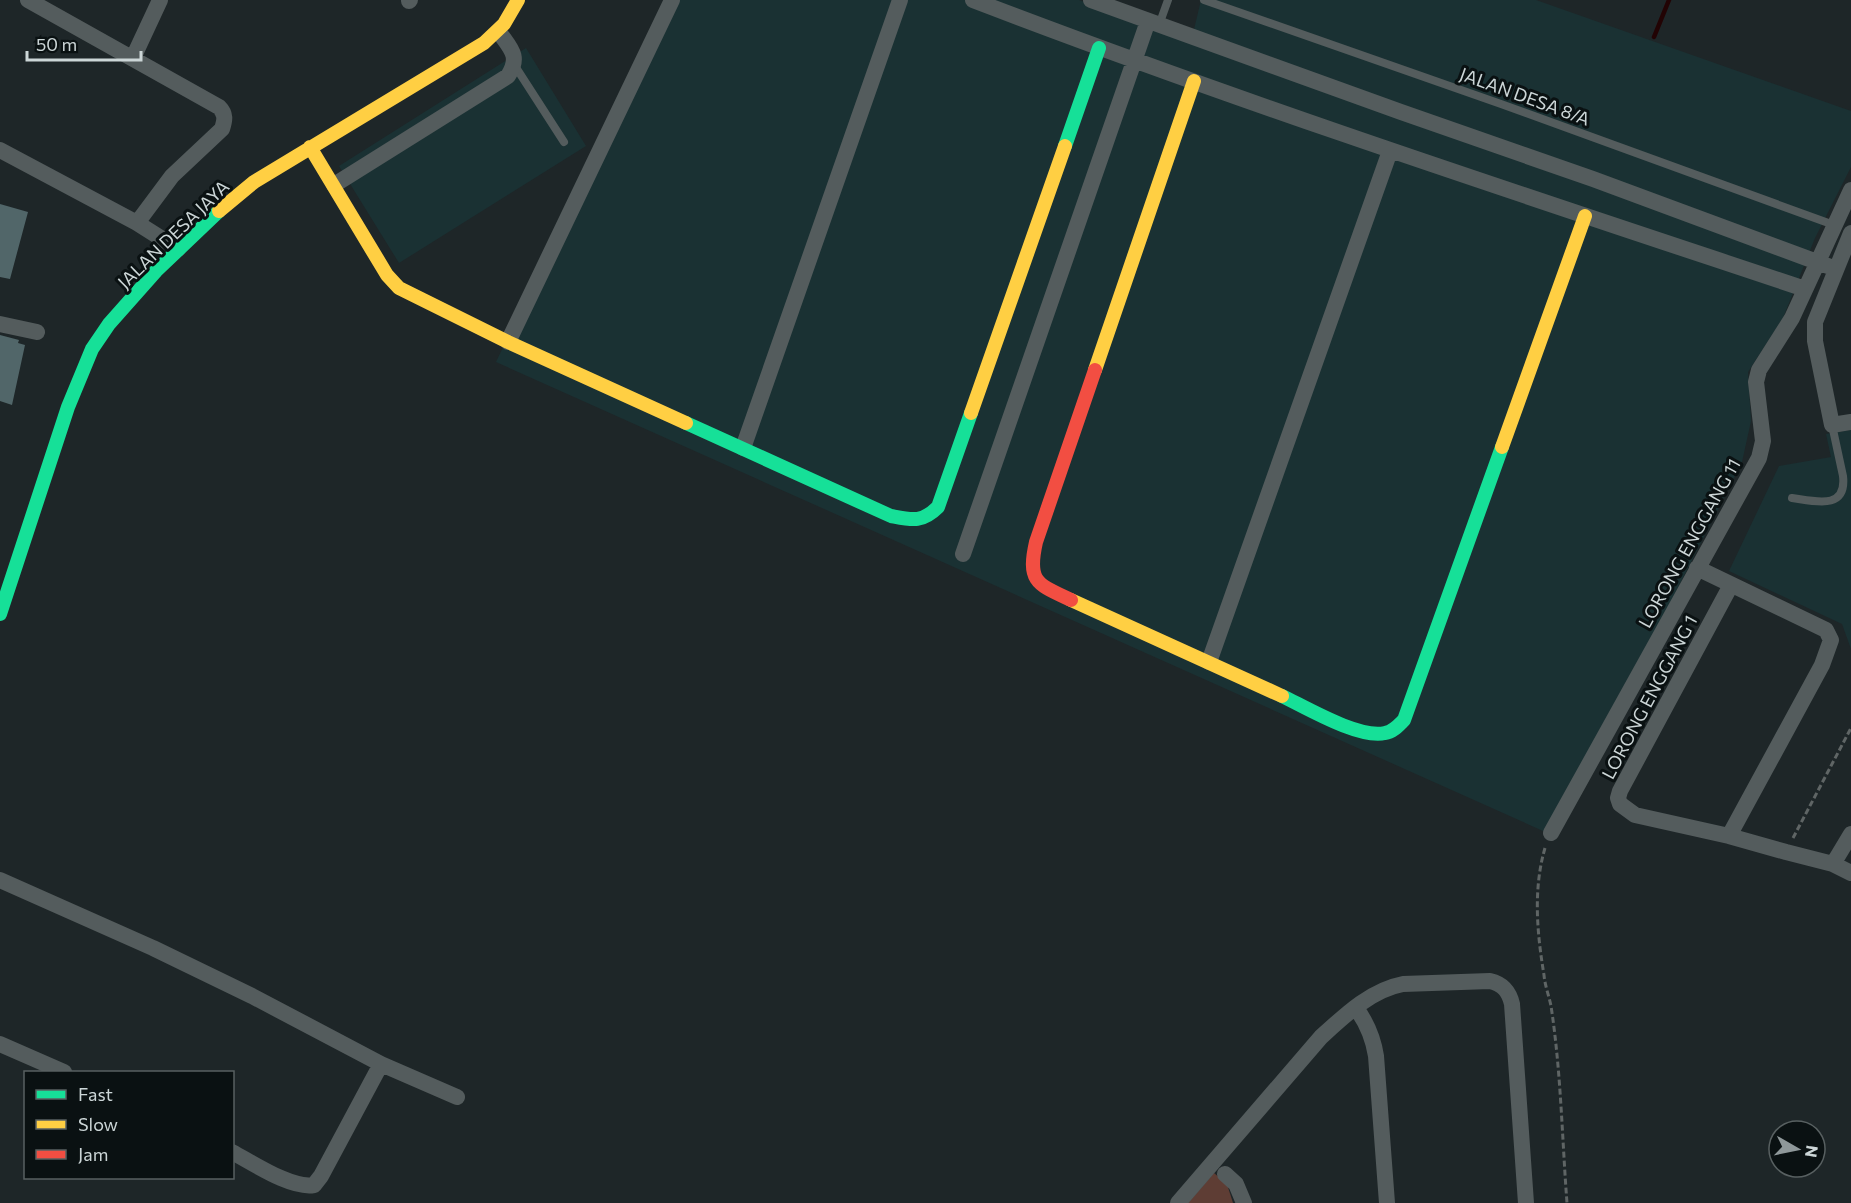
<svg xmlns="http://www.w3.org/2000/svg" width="1851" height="1203" viewBox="0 0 1851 1203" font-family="Commissioner,sans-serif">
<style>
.built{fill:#1a3133}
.green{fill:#5e3d34}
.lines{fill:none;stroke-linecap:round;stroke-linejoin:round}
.stream{stroke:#220304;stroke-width:4.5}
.building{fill:#516669}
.path{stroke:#5f6565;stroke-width:3;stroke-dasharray:6 3;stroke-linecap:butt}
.lane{stroke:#545c5d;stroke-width:8}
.street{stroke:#545c5d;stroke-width:16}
.fast{stroke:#16e098;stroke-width:14}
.slow{stroke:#ffcf43;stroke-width:14}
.jam{stroke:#f24e42;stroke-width:14}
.labels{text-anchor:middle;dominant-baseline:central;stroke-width:6;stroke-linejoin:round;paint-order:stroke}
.street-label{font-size:18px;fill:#ccd6d7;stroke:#0a1112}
</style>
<rect width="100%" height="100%" fill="#1e2628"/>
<path class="built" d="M668 0H1079L1191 42 1201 0H1536L1851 111V167L1815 238 1783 318 1748 372 1751 421 1742 462 1552 835 496 362Z
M526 48 586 146 399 263 339 166Z
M1851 430V649L1842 624 1729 571 1779 466 1831 457 1826 434Z"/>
<path class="green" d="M1214 1173 1227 1184 1233 1203H1188Z"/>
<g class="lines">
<path class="stream" d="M1654 37 1669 0"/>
</g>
<path class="building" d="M0 204 28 212 10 279 0 277Z
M0 335 19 340 18 343 25 345 12 405 0 401Z"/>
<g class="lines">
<path class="path" d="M1793 838 1851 728
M1545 848C1533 889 1537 933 1544 975 1545 986 1549 996 1551 1006 1561 1071 1562 1138 1567 1203"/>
<path class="lane" d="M1204 0 1501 104 1834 225
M1159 25 1168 0
M515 66 564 142
M1792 498C1814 501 1847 511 1843 476L1832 425"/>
<path class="street" d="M28 0 219 107C226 114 225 120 222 129L172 176 137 223
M973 0C1247 105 1526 196 1805 289
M1091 0 1401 112 1593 179 1836 269
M409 1 410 0
M133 58 160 0
M0 150 137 223 178 249
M334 185 508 76C521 56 510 48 499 32
M1851 233 1815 322V341L1832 425 1851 422
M0 324 37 332
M508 342 672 0
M743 448 900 0
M963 554 1148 21
M1697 568 1826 630 1831 640 1822 665 1729 836
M1731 585 1620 791 1618 798 1620 804 1635 815 1729 836 1786 852 1833 864 1851 873
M1209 662 1390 151
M1551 833 1759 458 1763 441 1756 382 1759 370 1792 318 1851 190
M1833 864 1851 834
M0 880 153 948 252 996 381 1064 457 1097
M1356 1008C1367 1023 1373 1037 1376 1056L1387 1203
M0 1044 64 1072
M232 1152C253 1163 291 1189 314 1185L321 1176 381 1064
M1225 1174 1236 1184 1244 1203
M1178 1203 1321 1037C1345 1015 1371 990 1403 984L1490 981C1503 984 1509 991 1512 1004L1526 1203"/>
<path class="fast" d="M1065 146 1099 48
M686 423 891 516C912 520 922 523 938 507L971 413
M0 614 68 407 92 349 109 324 156 271 219 211
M1282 696C1307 708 1359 739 1385 733 1393 732 1398 726 1404 720L1502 447"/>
<path class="slow" d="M310 147 387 275 399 288 508 342 686 423
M219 211 254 182 484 43 504 24 518 0
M1095 370 1194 81
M971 413 1065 146
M1502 447 1585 216
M1071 600 1282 696"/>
<path class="jam" d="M1071 600C1037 584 1027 582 1036 542L1095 370"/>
</g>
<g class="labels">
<g class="street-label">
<text transform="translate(1525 96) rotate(20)">JALAN DESA 8/A</text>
<text transform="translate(173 234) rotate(-44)">JALAN DESA JAYA</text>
<text transform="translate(1689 543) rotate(-61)">LORONG ENGGANG 11</text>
<text transform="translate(1649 697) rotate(-62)">LORONG ENGGANG 1</text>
</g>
</g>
<rect x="24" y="1071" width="210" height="108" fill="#0a1112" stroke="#586061" stroke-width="1.5"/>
<rect x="36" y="1090" width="30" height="9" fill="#16e098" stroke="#586061" stroke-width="1.5"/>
<text x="78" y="1101" font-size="18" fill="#ccd6d7">Fast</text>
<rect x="36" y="1120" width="30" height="9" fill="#ffcf43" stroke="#586061" stroke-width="1.5"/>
<text x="78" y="1131" font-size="18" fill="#ccd6d7">Slow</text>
<rect x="36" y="1150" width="30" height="9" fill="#f24e42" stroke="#586061" stroke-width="1.5"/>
<text x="78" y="1161" font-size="18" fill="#ccd6d7">Jam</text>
<g transform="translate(1797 1149) rotate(99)"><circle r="28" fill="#0a1112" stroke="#586061" stroke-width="1.5"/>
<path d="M0-4.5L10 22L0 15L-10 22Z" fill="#8f989a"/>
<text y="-9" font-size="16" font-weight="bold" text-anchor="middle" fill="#ccd6d7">N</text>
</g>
<path d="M27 51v9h114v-9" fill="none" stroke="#ccd6d7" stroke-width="3"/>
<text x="36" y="51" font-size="18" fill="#ccd6d7" stroke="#0a1112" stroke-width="4.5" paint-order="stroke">50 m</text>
</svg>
